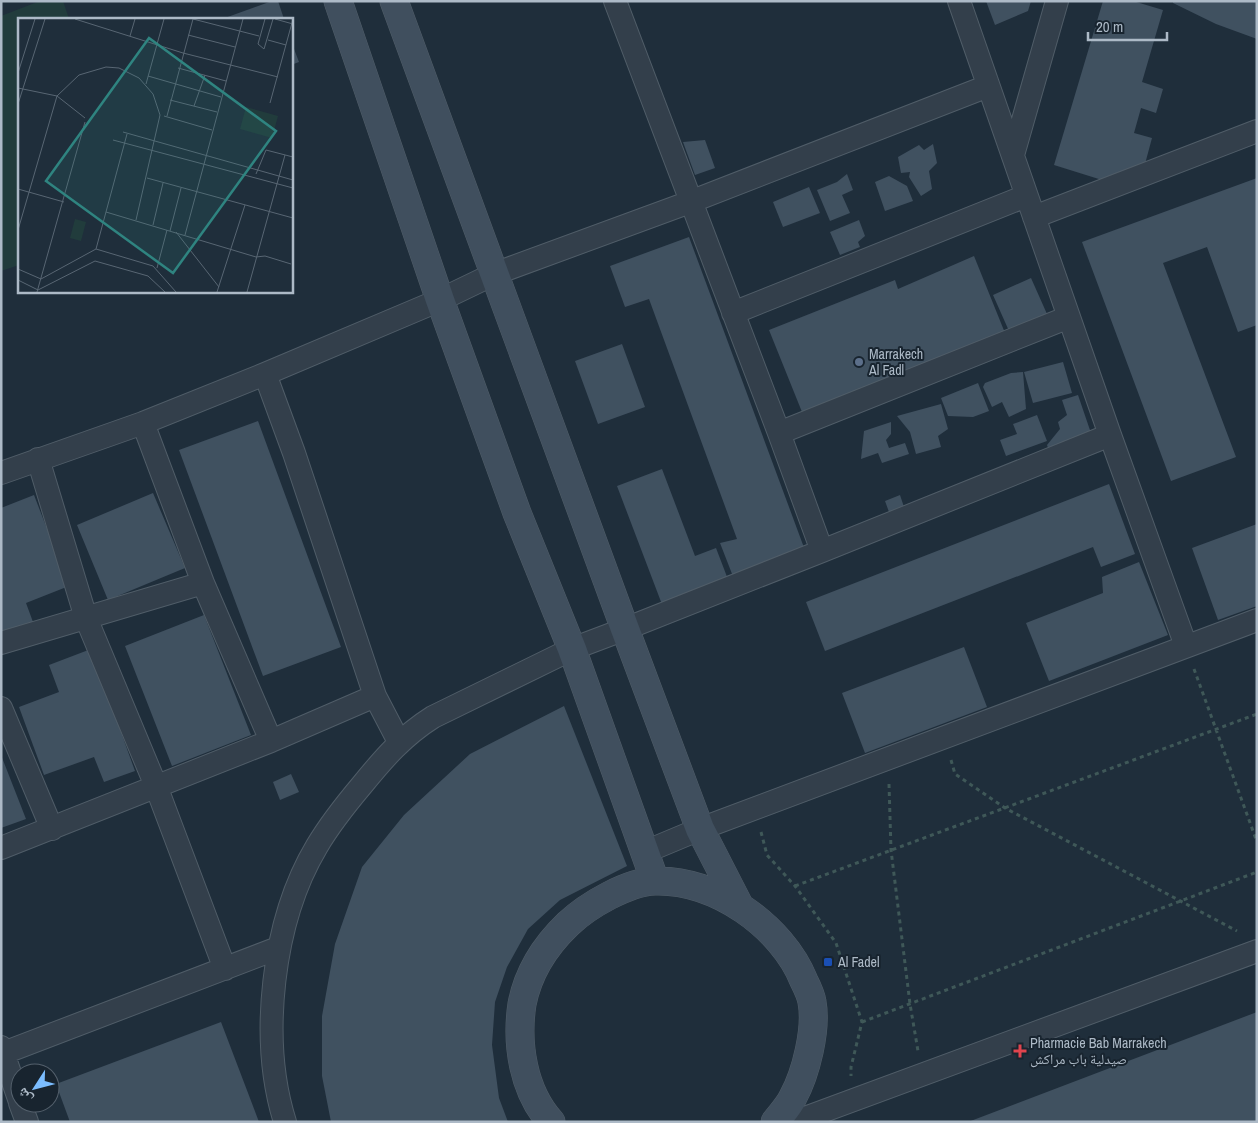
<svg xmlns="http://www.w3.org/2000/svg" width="1258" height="1123" viewBox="0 0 1258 1123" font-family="'Archivo Narrow','Noto Naskh Arabic',sans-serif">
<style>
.green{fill:#213c3c}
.building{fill:#405160}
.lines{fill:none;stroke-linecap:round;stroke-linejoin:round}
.street-casing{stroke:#505d68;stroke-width:24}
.secondary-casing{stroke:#505d68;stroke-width:29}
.path{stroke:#3f5858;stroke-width:3;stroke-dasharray:4 4;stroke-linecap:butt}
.street{stroke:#333f4b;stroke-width:22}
.secondary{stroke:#404f5e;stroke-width:28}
.service-dot{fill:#5c6f8a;stroke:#18242f;stroke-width:2}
.transit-dot{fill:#1a4fb4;stroke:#18242f;stroke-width:2}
.health-dot{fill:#e0444e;stroke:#18242f;stroke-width:2}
.labels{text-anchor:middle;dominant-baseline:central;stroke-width:4;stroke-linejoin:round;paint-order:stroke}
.poi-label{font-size:14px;fill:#adbac7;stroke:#18242f;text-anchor:start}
.inset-road{fill:none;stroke:#586673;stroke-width:1}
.view{fill:#2f8480;fill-opacity:0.15;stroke:#2f8480;stroke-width:2.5}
.inset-edge{fill:none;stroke:#adbac7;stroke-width:2.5}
</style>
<rect width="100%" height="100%" fill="#1f2e3b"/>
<path class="green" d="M40 1H63L69 19H19V265L1 271V16Z"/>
<path class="building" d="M272 1H278L284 19H222Z
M986 1H1031L1028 11 995 25Z
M1103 1H1133L1163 10 1142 82 1163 89 1156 113 1141 108 1134 133 1152 138 1145 164 1102 180 1054 165Z
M1173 1H1257V39L1216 24 1173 3Z
M291 41 299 62 291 65Z
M705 140 715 168 695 175 683 142Z
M933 144 937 163 929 171 932 189 921 196 909 177 910 172 901 173 898 157 919 145 924 150Z
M847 174 853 190 842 195 850 213 830 221 817 190 837 182Z
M889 176 907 186 913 201 885 211 875 182Z
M1257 178V325L1238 332 1207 247 1163 263 1236 457 1171 481 1082 242Z
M809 187 820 213 783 227 773 202Z
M859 220 865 236 858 242 860 247 840 255 830 232Z
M689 237 806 553 734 579 720 543 737 539 649 299 625 307 610 266Z
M974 256 1005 333 802 412 769 330 895 280 898 289Z
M1031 278 1047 314 1009 331 993 295Z
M622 344 645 407 598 424 575 361Z
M1063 362 1072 393 1033 403 1024 372Z
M1023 372 1026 409 1009 417 1002 402 992 407 983 387 985 383 1011 373Z
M978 383 989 411 973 417 948 416 941 398Z
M1078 395 1092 436 1049 451 1047 445 1060 429 1058 422 1067 415 1062 400Z
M941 404 948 429 938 436 941 447 916 454 910 432 897 416Z
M1037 415 1047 441 1006 456 1000 440 1017 434 1013 424Z
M258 421 341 647 263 676 179 450Z
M891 422V434L886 440 889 448 905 443 909 454 882 463 878 453 861 459 864 431Z
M662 469 695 556 716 548 729 582 663 607 617 486Z
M1109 484 1135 554 1101 567 1093 547 825 651 806 602Z
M153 493 185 568 108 600 77 525Z
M34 495 69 586 26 603 33 622 1 634V508Z
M900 495 904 507 889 512 885 501Z
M1257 524V606L1218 620 1192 548Z
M1139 562 1168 635 1049 681 1026 623 1103 593 1102 577Z
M204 615 251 735 172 766 125 646Z
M964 647 987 707 865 753 842 693Z
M91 649 135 771 104 782 94 757 44 775 19 707 59 692 49 665Z
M564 706 627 866 560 900 528 929 507 967 495 1002 492 1045 499 1098 508 1122H331L322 1076V1016L335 944 362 867 404 815 470 754Z
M1 755 26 819 1 828Z
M291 774 299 792 280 800 273 782Z
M1257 1012V1122H968Z
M221 1022 259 1122H70L56 1084Z"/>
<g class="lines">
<defs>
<path id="street" d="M615 1 779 433 822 551
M959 1 1110 435 1186 646
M1013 155 1057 1
M1034 217 1257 131
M733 313 1026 196
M265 374 294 453 375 696 399 742
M143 423 203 583 271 741
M779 433 1069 317
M38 459 86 618 156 786 225 969
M1 473 143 423 265 374 440 300 494 274 690 202 988 86
M1 643 203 583
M1 708 52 829
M1 848 271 741 375 696
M645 852 700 829 1257 620
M1 1047 20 1102
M1 1054 278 948
M20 1103 27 1122
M285 1122C259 1039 272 921 317 846 330 824 346 804 362 785 384 758 403 736 433 717L572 649 625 629 822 551 1110 435
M794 1122 1257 951"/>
<path id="secondary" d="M338 1 440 300 517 513 572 649 655 881
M394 1 625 629 700 829 740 907
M551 1122C523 1091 516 1044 522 1004 528 973 545 946 568 924 588 905 628 882 655 881 715 879 782 926 804 981 807 987 811 995 812 1002 817 1029 806 1073 793 1097 789 1106 781 1114 775 1122"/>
</defs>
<use href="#street" class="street-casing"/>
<use href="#secondary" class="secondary-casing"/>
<path class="path" d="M1194 669 1257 842
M951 760 955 774 1005 808 1237 931
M889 784 891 850 910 1004 918 1051
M761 832 767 855 795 886 836 943 862 1022 851 1067V1076
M795 886 1257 714
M862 1022 1257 872"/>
<use href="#street" class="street"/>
<use href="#secondary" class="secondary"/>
</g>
<circle class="service-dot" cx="859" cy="362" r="5"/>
<rect class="transit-dot" x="823" y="957" width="10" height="10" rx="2.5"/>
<path class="health-dot" d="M1017.5 1043.5h5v5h5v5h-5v5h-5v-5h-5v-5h5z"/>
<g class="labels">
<g class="poi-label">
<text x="869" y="354">Marrakech<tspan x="869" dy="16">Al Fadl</tspan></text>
<text x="838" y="962">Al Fadel</text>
<text x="1030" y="1043">Pharmacie Bab Marrakech<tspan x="1030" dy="16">صيدلية باب مراكش</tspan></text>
</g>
</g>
<g transform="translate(18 18)">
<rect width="275" height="275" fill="#1f2e3b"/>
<path d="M228 89 260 98 254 120 222 111ZM57 201 68 204 63 223 52 220Z" fill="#213c3c"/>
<path class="inset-road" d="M57 1 165 35 260 59M175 1 241 18M247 1 240 26 246 31 255 1M257 1 275 6M170 17 217 29M112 18 117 1M250 22 268 27M160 50 208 63M0 55 17 1M130 58 203 79M128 66 146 1M0 70 39 78 67 100M152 82 199 94M252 85 275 1M0 86 27 1M176 88 187 57M146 98 194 112M149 98 175 1M105 114 275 162M95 122 275 170M238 156 248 132 275 139M129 160 275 200M0 171 46 184M88 194 238 239 247 238 273 246M135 207 145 165M0 212 39 78 61 57 88 49 101 50 121 60 135 76 142 97 118 202M152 213 163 170M158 214 201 269M167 217 225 1M78 231 109 116M139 250 149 212M0 251 23 261 78 231 135 248 158 274M0 262 20 272 77 243 130 258 147 274M19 274 67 104M199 274 227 187M229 274 267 137"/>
<path class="view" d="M131 20 258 113 155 255 28 163Z"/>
<rect width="275" height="275" class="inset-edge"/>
</g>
<rect width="1258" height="1123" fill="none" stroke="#adbac7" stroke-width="5"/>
<g transform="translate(35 1088) rotate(234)"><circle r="24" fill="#18242f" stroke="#54606c"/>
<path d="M0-4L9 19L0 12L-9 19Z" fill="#7bbdff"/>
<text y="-8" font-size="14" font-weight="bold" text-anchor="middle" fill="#adbac7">ش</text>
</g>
<path d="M1088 32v8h79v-8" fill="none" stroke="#adbac7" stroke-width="2.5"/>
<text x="1096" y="32" font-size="15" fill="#adbac7" stroke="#18242f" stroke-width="4" paint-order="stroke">20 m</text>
</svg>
